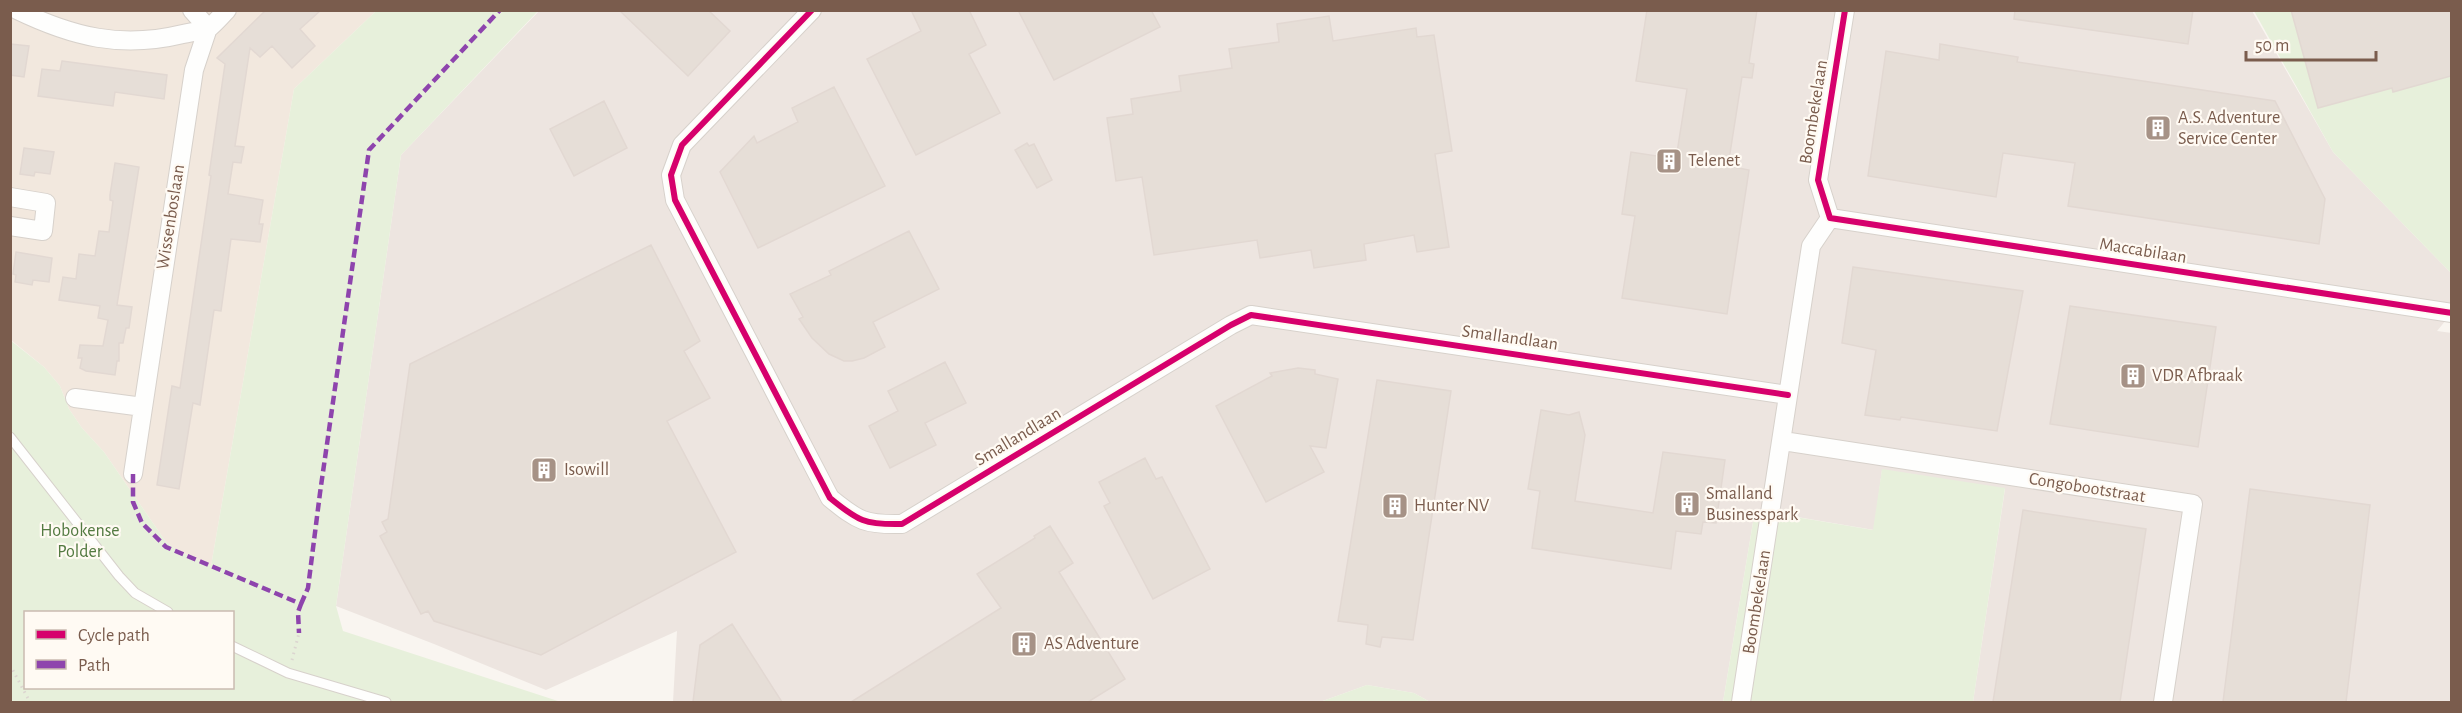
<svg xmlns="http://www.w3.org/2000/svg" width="2462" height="713" viewBox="0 0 2462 713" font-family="'Alegreya Sans',sans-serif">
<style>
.residential{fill:#f2e8de}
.industrial{fill:#ede5e0}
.green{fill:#e7f0db;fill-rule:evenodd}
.building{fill:#e6ded7;stroke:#e2d8d2;stroke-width:1.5}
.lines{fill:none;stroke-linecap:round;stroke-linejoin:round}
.lane-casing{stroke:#d7d1cb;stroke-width:11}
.street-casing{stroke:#d7d1cb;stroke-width:20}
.path{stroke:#dcd5d0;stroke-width:3;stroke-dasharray:1.5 4.5;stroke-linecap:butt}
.lane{stroke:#fefefd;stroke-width:9}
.street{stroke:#fefefd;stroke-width:18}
.quiet{stroke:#8e44ad;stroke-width:4.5;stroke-dasharray:9 4.5;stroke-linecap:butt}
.cycleway-casing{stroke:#fffaf3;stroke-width:10}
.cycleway{stroke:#d6006c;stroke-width:6}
.labels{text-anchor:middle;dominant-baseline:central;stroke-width:4.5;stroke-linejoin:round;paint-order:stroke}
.street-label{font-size:18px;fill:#7a5c4d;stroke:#fffaf3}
.poi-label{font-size:18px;fill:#7a5c4d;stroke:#fffaf3;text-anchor:start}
.park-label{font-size:18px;fill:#537a41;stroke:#fffaf3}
</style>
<rect width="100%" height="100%" fill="#f9f5f0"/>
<path class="residential" d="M10 11H376L294 89 211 566 178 551 166 542 104 452 82 428 69 409 60 386 44 367 11 340Z"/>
<path class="industrial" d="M539 11H2252L2333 152 2451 273V314L2437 331 2452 333 2451 702H1973L2005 489 1882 470 1874 530 1755 510 1723 702H1430L1414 693 1367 685 1320 702H673L677 631 546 690 434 644 336 606 401 155Z"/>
<path class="green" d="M376 11H538L401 155 336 606 343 631 561 702H11L10 340 44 367 60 386 69 409 82 428 104 452 166 542 178 551 211 566 294 89ZM26 612H232V688H26Z
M2254 11H2451V273L2333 152Z
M1882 469 2005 488 1973 702H1723L1755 510 1873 530Z
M1367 685 1414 693 1430 702H1320Z"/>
<path class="building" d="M266 10H321L300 29 315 46 292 68 272 46 260 57 250 48 235 146 244 147 241 163 233 162 228 194 263 200 259 224H263L260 242 231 239 221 311 214 310 200 405 193 403 179 489 157 485 172 386 180 388 211 176 209 175 225 64 217 58Z
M619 10H708L730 31 688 76Z
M911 10H969L986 45 969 54 1000 113 916 155 867 59 921 31Z
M1018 10H1151L1160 27 1054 80Z
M1647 10H1757L1749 63 1754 64 1752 78 1742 77 1728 166 1749 170 1727 314 1622 298 1635 216 1622 214 1631 152 1676 159 1687 89 1636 81Z
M2015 10H2193L2188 44 2014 19Z
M2291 10H2451V76L2393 92 2392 88 2318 108Z
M1329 16 1333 41 1416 28 1417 37 1434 35 1452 151 1435 154 1449 247 1417 252 1414 235 1364 244 1366 260 1314 268 1311 250 1260 258 1257 240 1154 255 1142 177 1116 181 1107 118 1133 114 1131 99 1181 91 1179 76 1232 68 1229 49 1279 42 1277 24Z
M10 44 29 46 24 77 10 75Z
M1940 44 2018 57 2017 62 2275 101 2325 199 2319 244 2068 206 2075 163 2003 153 1996 197 1868 176 1886 51 1939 60Z
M62 61 167 75 164 99 115 92 113 106 38 96 42 69 60 71Z
M834 87 885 186 758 248 720 172 754 136 757 143 798 122 792 108Z
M604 101 627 148 574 176 550 129Z
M1027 143 1029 146 1034 144 1052 180 1037 188 1015 150Z
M24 148 54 152 50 174 35 172 34 176 20 174Z
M115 163 139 167 117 305 132 307 129 328H126L123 343H119V361H117L115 375 86 371 80 368 82 358H78L80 345 103 346 108 320 98 318 100 306 59 300 63 277 76 279 79 254 95 256 99 231 109 232 113 201 110 200V195Z
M909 231 939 289 873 322 885 347 864 358 852 361H844L829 354 812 338 799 319 803 317 790 294 831 275 829 271Z
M651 245 700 341 684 351 710 398 667 421 736 552 541 655 434 621 428 611 421 614 380 536 387 532 382 522 388 519 410 364Z
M16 252 52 258 49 282 33 280 32 285 15 282 16 275 13 274Z
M1853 267 2023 291 1997 431 1901 417 1900 420 1865 415 1876 350 1842 343Z
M2070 306 2216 327 2198 447 2050 424Z
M945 362 966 403 925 423 936 445 890 468 869 426 898 411 888 391Z
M1298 368 1315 370V374L1338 379 1326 448 1310 446 1324 472 1266 502 1216 406 1272 376 1270 373Z
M1377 380 1451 391 1413 640 1382 637 1380 647 1366 644 1368 625 1338 621Z
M1541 410 1569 415 1579 412 1585 435 1575 501 1653 513 1663 452 1725 460 1716 523 1703 522 1701 534 1676 531 1671 569 1532 548 1540 491 1528 489Z
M1145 458 1156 479 1162 477 1210 569 1153 599 1104 506 1110 503 1099 482Z
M2250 489 2370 505 2346 702H2223Z
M2023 510 2146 529 2120 702H1993Z
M1050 526 1073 563 1059 572 1125 679 1088 702H851L1001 608 977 574 1035 538 1034 536Z
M732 624 782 702H693L700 645Z"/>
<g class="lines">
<defs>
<path id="lane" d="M10 437 119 576 135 593 168 612
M232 646 288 673 386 702"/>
<path id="street" d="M17 10C73 37 121 49 183 34 191 32 203 31 210 27 216 22 221 16 227 10
M812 10 682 145 671 175 675 200 830 498C858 521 865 525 902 524L1231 325 1251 315 1788 395
M10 197 46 203 43 231 10 226
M1830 218 2452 313
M1830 218 1818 180 1845 10
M75 398 143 407
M1783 441 2193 504 2163 702
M133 474 194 70 208 28 192 10
M1741 702 1811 246 1830 218"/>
</defs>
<use href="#lane" class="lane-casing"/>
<use href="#street" class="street-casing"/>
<path class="path" d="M292 660 299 633
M10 665 30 702"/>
<use href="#lane" class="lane"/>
<use href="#street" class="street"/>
<path class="quiet" d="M133 474V502L142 523 166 547 301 604 298 612 299 633
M301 604 308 588 320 493 369 150 500 10"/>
<defs>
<path id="cycleway" d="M812 10 682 145 671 175 675 200 830 498C858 521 865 525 902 524L1231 325 1251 315 1788 395
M1845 10 1818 180 1830 218 2452 313"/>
</defs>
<use href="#cycleway" class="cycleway-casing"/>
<use href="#cycleway" class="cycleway"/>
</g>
<defs>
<symbol id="building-square" viewBox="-11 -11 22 22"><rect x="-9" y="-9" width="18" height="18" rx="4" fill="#a69286" stroke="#fffaf3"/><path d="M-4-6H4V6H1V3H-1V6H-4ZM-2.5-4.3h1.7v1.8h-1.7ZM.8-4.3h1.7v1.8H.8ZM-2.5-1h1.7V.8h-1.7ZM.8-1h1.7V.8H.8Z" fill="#fff"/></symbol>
</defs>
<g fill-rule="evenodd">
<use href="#building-square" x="2143" y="113" width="30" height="30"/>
<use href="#building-square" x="1654" y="146" width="30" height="30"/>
<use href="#building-square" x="2118" y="361" width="30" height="30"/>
<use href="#building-square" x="529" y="455" width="30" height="30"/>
<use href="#building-square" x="1672" y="489" width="30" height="30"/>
<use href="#building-square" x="1380" y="491" width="30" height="30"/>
<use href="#building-square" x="1009" y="629" width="30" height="30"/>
</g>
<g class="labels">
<g class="street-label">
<text transform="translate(1814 112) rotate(-81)">Boombekelaan</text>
<text transform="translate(171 217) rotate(-81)">Wissenboslaan</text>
<text transform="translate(2143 251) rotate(9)">Maccabilaan</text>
<text transform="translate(1510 338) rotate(8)">Smallandlaan</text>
<text transform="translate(1018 437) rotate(-31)">Smallandlaan</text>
<text transform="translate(2087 488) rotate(9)">Congobootstraat</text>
<text transform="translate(1757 602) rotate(-81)">Boombekelaan</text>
</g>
<g class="poi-label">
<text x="2178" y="118">A.S. Adventure<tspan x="2178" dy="21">Service Center</tspan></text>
<text x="1688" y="161">Telenet</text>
<text x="2152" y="376">VDR Afbraak</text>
<text x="564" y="470">Isowill</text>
<text x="1706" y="494">Smalland<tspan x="1706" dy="21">Businesspark</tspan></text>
<text x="1414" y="506">Hunter NV</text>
<text x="1044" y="644">AS Adventure</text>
</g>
<g class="park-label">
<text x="80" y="531">Hobokense<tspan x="80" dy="21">Polder</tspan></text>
</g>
</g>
<rect width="2462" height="713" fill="none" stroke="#7a5c4d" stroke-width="24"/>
<rect x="24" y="611" width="210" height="78" fill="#fffaf3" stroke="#cabbb1" stroke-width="1.5"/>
<rect x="36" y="630" width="30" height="9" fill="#d6006c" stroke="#cabbb1" stroke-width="1.5"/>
<text x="78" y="641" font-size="18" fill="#7a5c4d">Cycle path</text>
<rect x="36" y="660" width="30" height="9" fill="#8e44ad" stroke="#cabbb1" stroke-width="1.5"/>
<text x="78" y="671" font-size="18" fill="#7a5c4d">Path</text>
<path d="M2246 51v9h130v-9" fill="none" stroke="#7a5c4d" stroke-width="3"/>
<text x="2255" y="51" font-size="18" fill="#7a5c4d" stroke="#fffaf3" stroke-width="4.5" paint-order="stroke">50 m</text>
</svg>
